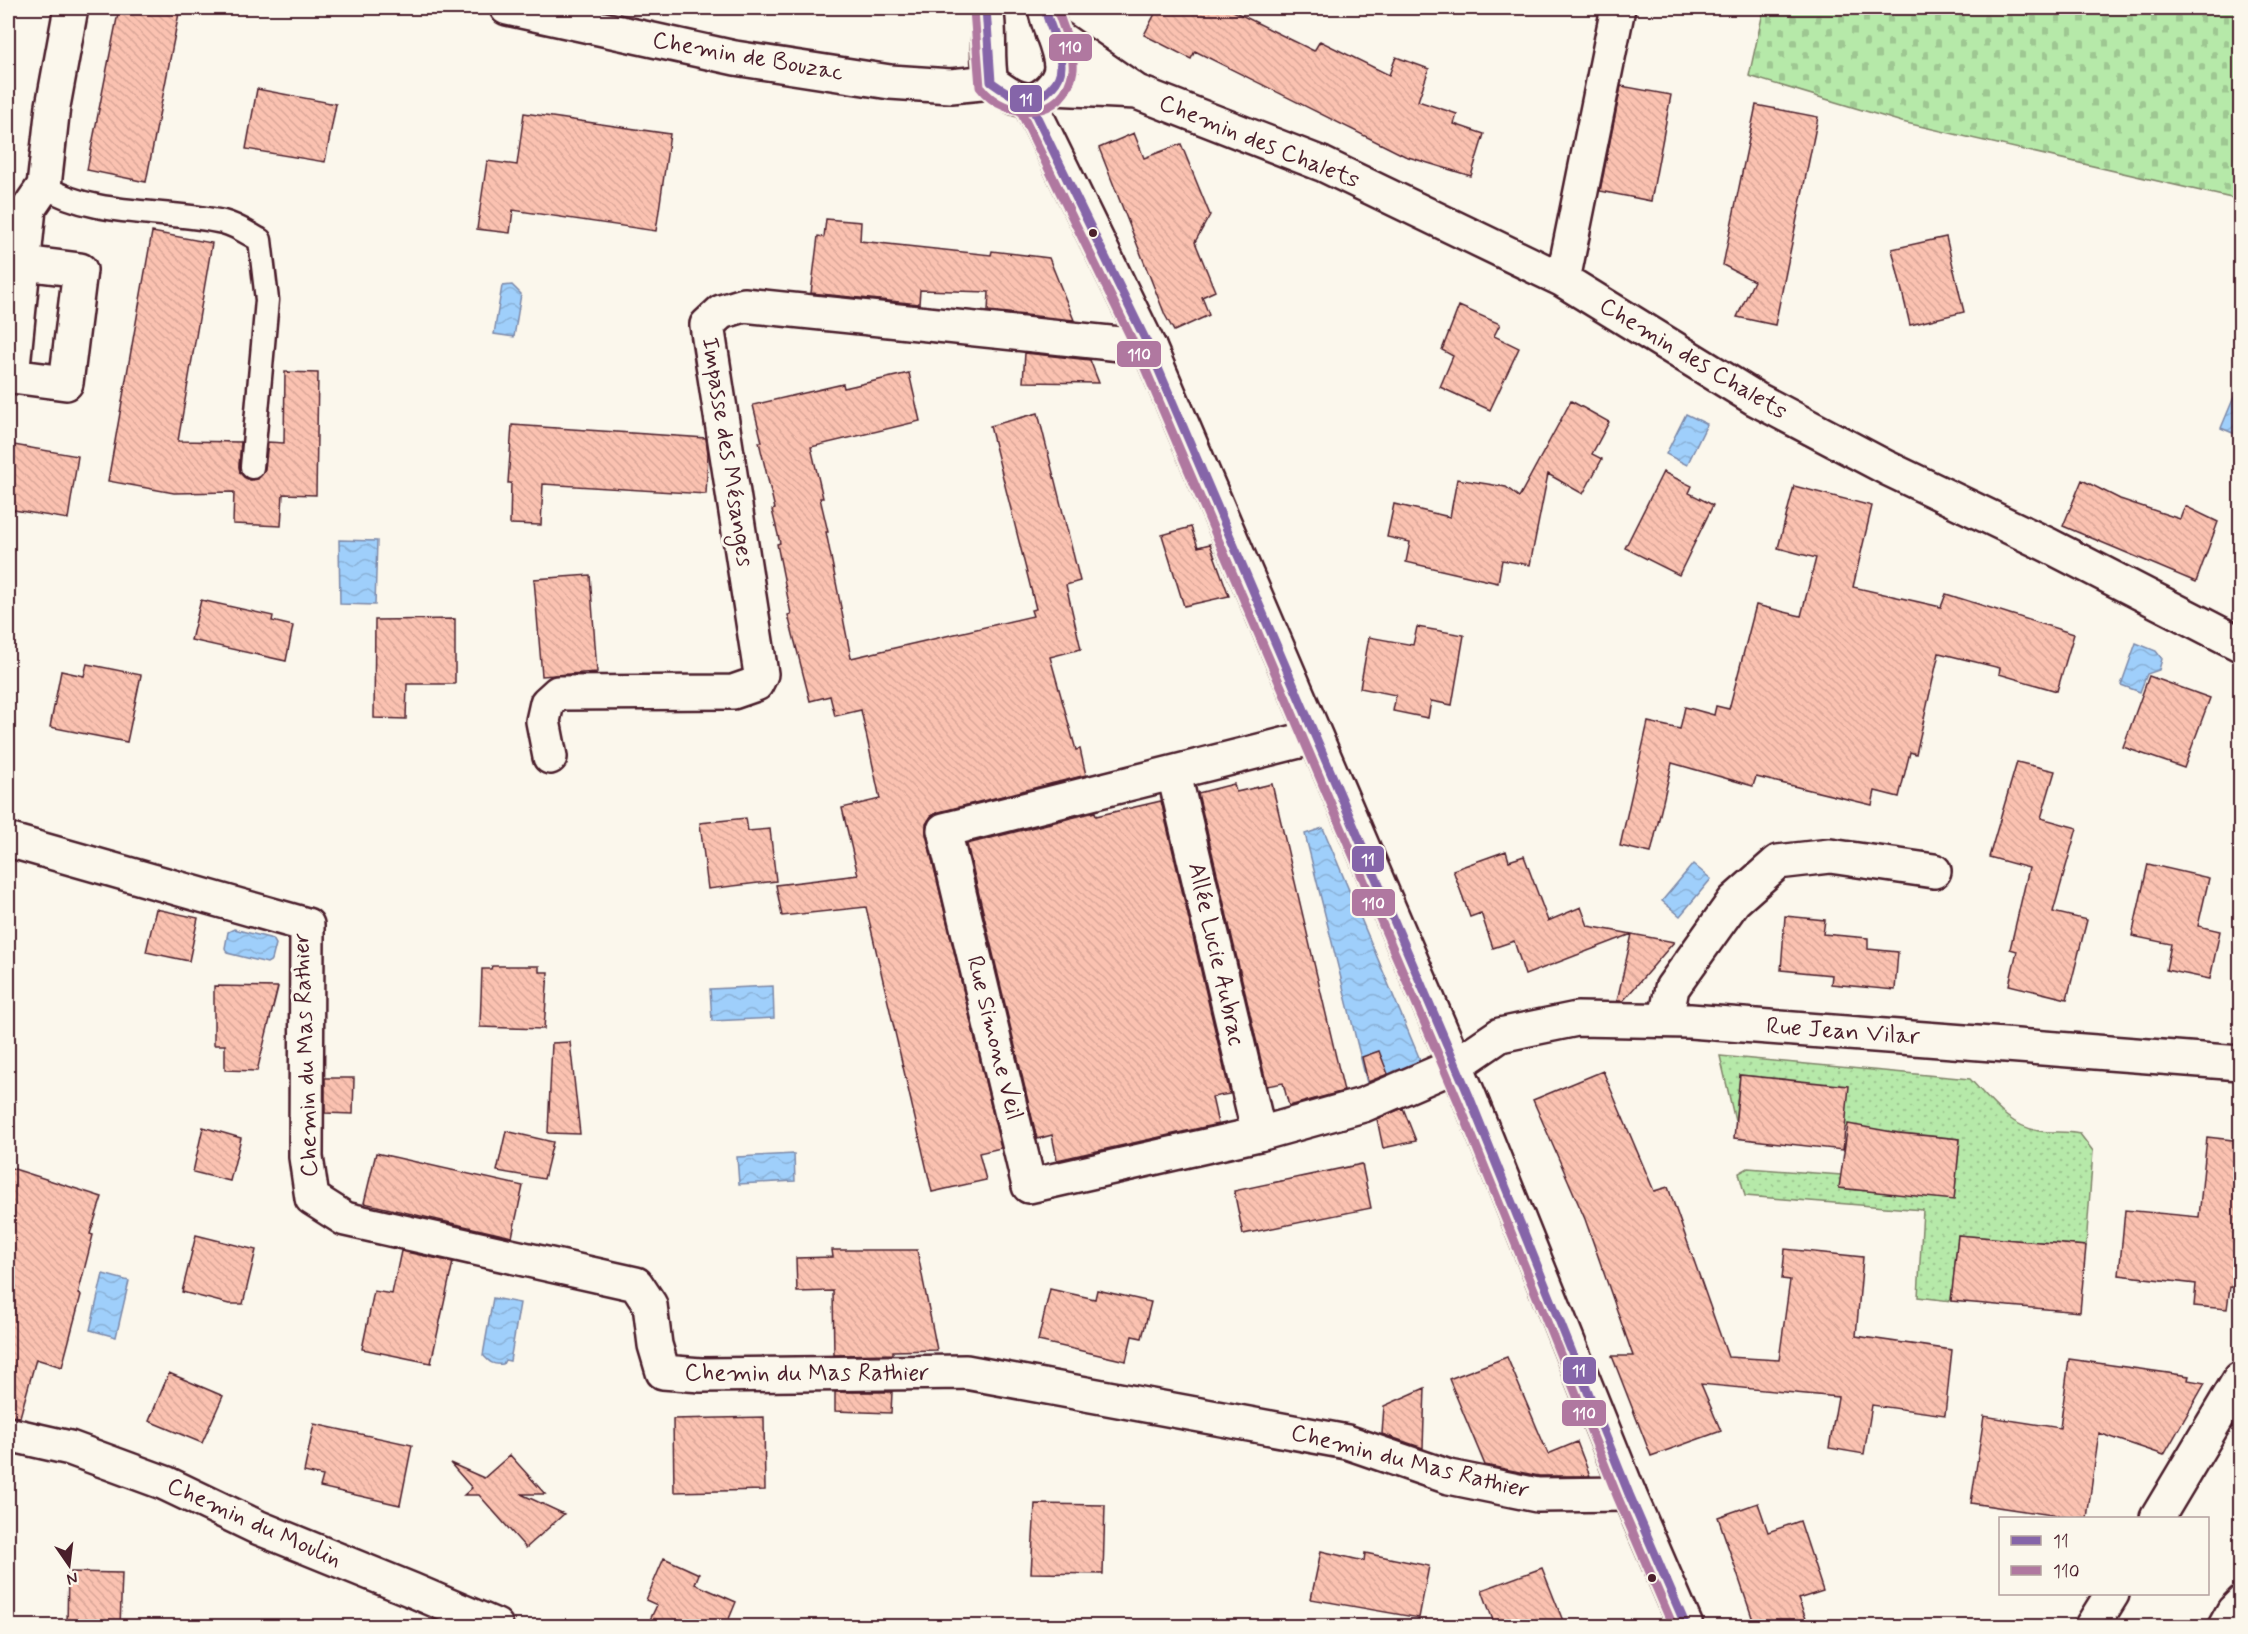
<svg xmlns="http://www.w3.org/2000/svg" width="2248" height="1634" viewBox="0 0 2248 1634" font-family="Mynerve,sans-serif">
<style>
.grass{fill:url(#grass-dots);stroke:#80846a;stroke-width:1.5}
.cemetery{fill:url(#cemetery-stones);stroke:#80846a;stroke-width:1.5}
.water{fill:url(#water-waves);stroke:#7d89a8;stroke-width:1.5}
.building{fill:url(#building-back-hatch);stroke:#4a1f2b;stroke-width:1.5}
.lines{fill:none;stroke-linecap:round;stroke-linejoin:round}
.lane-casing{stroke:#4a1f2b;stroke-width:27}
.street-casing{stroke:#4a1f2b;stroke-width:38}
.secondary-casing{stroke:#4a1f2b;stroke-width:38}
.lane{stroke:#fbf7ec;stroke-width:22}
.street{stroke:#fbf7ec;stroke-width:33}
.secondary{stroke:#fbf7ec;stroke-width:33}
.bus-1-casing{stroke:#fbf7ec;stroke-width:14}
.bus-2-casing{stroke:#fbf7ec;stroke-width:14}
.bus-1{stroke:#8565a9;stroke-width:9}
.bus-2{stroke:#b078a0;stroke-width:9}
.bus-dot{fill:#4a1f2b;stroke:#fbf7ec;stroke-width:2}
.labels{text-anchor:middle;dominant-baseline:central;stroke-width:6;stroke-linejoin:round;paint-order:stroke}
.street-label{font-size:24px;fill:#4a1f2b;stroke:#fbf7ec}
.line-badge{stroke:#fbf7ec;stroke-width:2}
.badge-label{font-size:16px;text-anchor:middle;font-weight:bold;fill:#fff}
</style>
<defs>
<pattern id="grass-dots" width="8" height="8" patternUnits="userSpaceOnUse" patternTransform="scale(1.5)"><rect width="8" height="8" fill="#b6e9a9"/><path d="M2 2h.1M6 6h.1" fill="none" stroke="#9ec792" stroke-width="1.8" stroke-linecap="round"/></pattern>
<pattern id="cemetery-stones" width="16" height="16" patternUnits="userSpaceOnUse" patternTransform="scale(1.5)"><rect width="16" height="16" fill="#b6e9a9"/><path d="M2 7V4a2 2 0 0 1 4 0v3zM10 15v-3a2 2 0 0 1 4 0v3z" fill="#9ec792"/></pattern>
<pattern id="water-waves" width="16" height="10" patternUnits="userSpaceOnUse" patternTransform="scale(1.5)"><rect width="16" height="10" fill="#9fcffb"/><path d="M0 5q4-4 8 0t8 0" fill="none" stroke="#8ab1d7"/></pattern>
<pattern id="building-back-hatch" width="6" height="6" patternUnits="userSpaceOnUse" patternTransform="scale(1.5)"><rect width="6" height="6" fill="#fbc2b1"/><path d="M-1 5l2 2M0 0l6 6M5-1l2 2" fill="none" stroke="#d9a698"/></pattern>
</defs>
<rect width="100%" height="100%" fill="#fbf7ec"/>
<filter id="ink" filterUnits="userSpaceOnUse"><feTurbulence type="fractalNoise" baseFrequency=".0167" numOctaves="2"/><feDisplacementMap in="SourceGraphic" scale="12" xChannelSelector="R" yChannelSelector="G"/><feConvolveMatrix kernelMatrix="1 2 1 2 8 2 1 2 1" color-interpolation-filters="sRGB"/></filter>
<g filter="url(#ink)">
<path class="grass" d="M1720 1056 1970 1079C1990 1100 2008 1126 2039 1131 2053 1133 2066 1131 2080 1134L2093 1151 2086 1246 1958 1235 1951 1301 1918 1297 1923 1210 1745 1196 1739 1173 1748 1168 1841 1175 1839 1188 1954 1199 1960 1139 1845 1127 1784 1079 1740 1075 1735 1121Z"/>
<path class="cemetery" d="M1764 8H2240V200L1902 122 1749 76Z"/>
<path class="water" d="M512 285 521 294 514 337 494 334 502 286Z
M2239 385H2240V436L2221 428Z
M1686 414 1707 424 1687 465 1666 454Z
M339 540 377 541 375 605 340 604Z
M2136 643 2156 651 2162 659 2159 670 2147 674 2140 692 2121 685Z
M1323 828 1421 1062 1367 1083 1305 834Z
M1693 864 1711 879 1680 916 1662 901Z
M234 929 273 939 276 944 272 960 267 963 227 953 225 948 228 932Z
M773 986 774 1018 712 1021 710 989Z
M794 1154 795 1181 739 1184 737 1157Z
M103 1274 129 1281 116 1337 90 1330Z
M493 1298 520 1303 510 1361 505 1360 503 1364C493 1365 490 1363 483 1355Z"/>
<path class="building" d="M119 8H180L146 182 87 170Z
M1158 8H1227L1314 51 1320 41 1389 75 1396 57 1429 69 1418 101 1457 114 1454 124 1484 134 1471 176 1405 156 1195 51 1191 59 1144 35Z
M1621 86 1671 95 1651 201 1600 191Z
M257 89 336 104 325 162 246 149Z
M1756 105 1818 117 1775 325 1737 317 1754 281 1723 265Z
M524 113 670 134 656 231 513 210 510 233 477 229 487 161 517 165Z
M1134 133 1144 158 1181 144 1210 215 1195 242 1215 291 1202 297 1209 315 1174 331 1165 315 1099 148Z
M826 219 861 222 860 241 991 255 992 251 1049 258 1074 320 988 311 989 292 920 290 919 304 811 293 818 236 824 237Z
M152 232 212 243 178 441 241 442 239 466 240 473 250 480 258 479 265 469 268 442 284 443 285 372 318 373 316 495 283 494 281 526 233 524 234 492 174 493 108 481Z
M1946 237 1964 312 1910 325 1892 249Z
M1459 306 1500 324 1494 336 1519 348 1490 410 1440 387 1453 356 1442 350Z
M1025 353 1090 360 1099 383 1023 382Z
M909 373 920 421 811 447 823 498H820L828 532H826L851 658 1033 616 1031 610 1036 609 990 426 1038 413 1080 581 1066 585 1081 649 1050 657 1076 750 1080 749 1086 775 939 812 931 816 926 824V834L1001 1148 979 1153 986 1180 932 1192 866 907 782 916 776 885 858 875 842 808 880 799 861 710 835 716 830 696 810 701 788 615 791 614 777 544 780 543 772 510 775 509 759 442H762L753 405 843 384 844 388Z
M1571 401 1609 422 1592 454 1602 459 1583 494 1548 474 1530 565 1502 560 1498 583 1406 562 1410 542 1387 537 1394 504 1450 517 1457 479 1506 487 1519 497Z
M512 425 706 438 708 454 706 494 543 484 541 525 510 524 511 483H508Z
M8 444 78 456 68 519 8 509Z
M1663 472 1692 486 1689 493 1713 505 1679 575 1625 548Z
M2082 480 2120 499 2180 519 2185 506 2218 522 2196 582 2063 526Z
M1794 486 1872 506 1853 587 1941 607 1946 594 2074 634 2057 691 1999 674 2000 668 1939 653 1916 754 1910 752 1899 797 1875 791 1872 805 1756 777 1753 786 1672 763 1651 853 1620 846 1648 722 1680 729 1685 707 1714 715 1716 706 1729 709 1756 605 1801 616 1816 558 1778 548Z
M1191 527 1198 547 1210 544 1229 596 1184 606 1162 535Z
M590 575 597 672 542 676 534 579Z
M201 600 273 616 272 621 293 626 286 661 191 640Z
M455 619V684H407L406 719 374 718 375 620Z
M1417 627 1464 635 1452 705 1431 701 1428 718 1393 711 1396 695 1360 688 1369 637 1413 645Z
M87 664 141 675 127 742 50 727 61 671 84 676Z
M2149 676 2210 698 2184 768 2123 747Z
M2017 762 2055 771 2041 818 2077 828 2053 912 2087 920 2067 999 2009 985 2017 951 2010 949 2029 868 1989 857Z
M1234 784 1236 792 1272 784 1344 1091 1289 1106 1283 1083 1267 1086 1198 793Z
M1161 801 1230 1094 1212 1097 1218 1124 1057 1160 1052 1135 1037 1139 967 844 1095 812 1096 816Z
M746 818 748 831 770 829 776 881 708 889 700 823Z
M1506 851 1509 861 1524 856 1548 921 1581 907 1588 926 1632 934 1525 975 1514 941 1493 948 1481 913 1470 917 1453 870Z
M2148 864 2209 878 2198 926 2220 931 2210 979 2166 970 2171 944 2132 936Z
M156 909 198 918 189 961 146 952Z
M1785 916 1825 920 1823 934 1868 938V949L1898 952 1895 990 1831 984 1832 975 1781 970Z
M1632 934 1674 942 1623 1001H1617Z
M492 966H539V972H548L544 1029 480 1027 482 969H491Z
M214 986 278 987 257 1071 225 1070V1045H214Z
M570 1042 580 1134 548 1133 552 1043Z
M1379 1051 1388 1074 1368 1082 1362 1057Z
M1603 1071 1654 1191 1668 1187 1728 1357 1779 1360 1790 1280 1782 1279 1785 1249 1863 1257 1856 1336 1952 1350 1945 1415 1872 1405 1864 1454 1829 1448 1838 1397 1701 1384 1721 1431 1651 1456 1612 1356H1633L1585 1219 1533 1100Z
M1740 1075 1849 1086 1843 1150 1734 1138Z
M325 1078H354L353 1114 325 1113Z
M1403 1108 1416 1141 1383 1148 1377 1119Z
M1848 1124 1898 1133 1960 1139 1954 1200 1839 1188Z
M203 1127 241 1138 230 1181 193 1172Z
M506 1131 553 1142 544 1179 497 1171Z
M2207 1137 2241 1141V1288L2230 1287 2227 1309 2194 1306 2196 1284 2119 1275 2125 1210 2199 1217Z
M376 1153 523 1186 512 1237 364 1203Z
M1362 1164 1371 1208 1243 1234 1234 1191Z
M8 1167 102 1197 90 1234 93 1235 78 1294 81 1295 62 1367 36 1359 20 1417 8 1416Z
M196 1235 256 1250 243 1304H229L182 1292Z
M1958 1235 2086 1246 2080 1312 1951 1301Z
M832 1250H917L937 1350 893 1351V1354L834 1355 833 1291 797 1292 796 1258 833 1257Z
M401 1251 453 1262 431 1363 362 1349 374 1291 392 1294Z
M1050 1289 1095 1299 1097 1290 1151 1302 1142 1338 1132 1336 1126 1361 1038 1341Z
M1507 1357 1548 1454 1577 1442 1590 1476H1539L1485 1465 1449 1379Z
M2069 1359 2189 1376 2188 1380 2205 1383 2164 1455 2099 1433 2087 1518H2072L1971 1503 1984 1416 2060 1428Z
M169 1373 223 1396 202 1443 149 1421Z
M1425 1388 1423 1448 1382 1434 1384 1406Z
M835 1392H892L891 1413 835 1411Z
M764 1417 765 1490 674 1492 673 1419Z
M314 1424 412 1445 400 1505 320 1487 323 1476 304 1472Z
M510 1455 545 1494H521L564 1514 526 1548 479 1495H464L472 1488 450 1463 484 1478Z
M1758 1503 1768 1532 1800 1521 1823 1591 1798 1599 1809 1626H1755L1718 1517Z
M1035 1504 1105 1505 1103 1574 1031 1573Z
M1321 1551 1364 1561 1365 1553 1429 1566 1419 1618 1311 1599Z
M664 1558 699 1574 695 1584 736 1602 726 1626H647L657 1605 646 1600Z
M1542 1568 1565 1626H1495L1482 1590Z
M68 1572 122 1573 120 1626H67Z"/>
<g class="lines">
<defs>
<path id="lane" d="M44 186C94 218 166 209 223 222 236 225 249 234 260 240L267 300 252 467
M2219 1626 2229 1608 2240 1597"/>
<path id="street" d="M507 8 735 58 890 82 951 86 991 82
M1052 88 1137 92 1052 33
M1137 92 1322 164 1563 280 1756 399 1887 468 2048 545 2240 644
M24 263 80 270 66 383 12 376 29 208 44 186 53 106 71 8
M1563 280 1618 8
M1315 737 944 830 1029 1186 1259 1134 1363 1105 1456 1065 1500 1035 1577 1019 1690 1021 2240 1063
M550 757 543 721 547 703 558 693 733 692 756 684 761 674 707 325 721 312 744 305 1149 347
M1174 774 1259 1134
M8 840 307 925 306 1157 312 1198 345 1219 636 1284 650 1305 655 1345 663 1372 701 1375 966 1372 1347 1442 1449 1477 1537 1495 1629 1494
M1666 1019 1672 988 1734 901 1778 862 1830 856 1934 871
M8 1434 70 1448 165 1483 257 1527 412 1590 496 1626
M2157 1518 2240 1379
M2092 1626 2112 1594"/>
<path id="secondary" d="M986 8C991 32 986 57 991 82 1002 90 1014 100 1028 100 1044 101 1061 81 1061 66 1060 46 1048 27 1045 8
M1029 101 1149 347 1469 1096 1629 1494 1686 1626"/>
</defs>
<use href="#lane" class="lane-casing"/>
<use href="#street" class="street-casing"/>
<use href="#secondary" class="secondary-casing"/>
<use href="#lane" class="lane"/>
<use href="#street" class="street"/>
<use href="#secondary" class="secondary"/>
<defs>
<path id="bus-1" d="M986 8 991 82C1010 96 1033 110 1052 87 1057 82 1061 74 1061 66 1061 46 1049 27 1045 8
M1029 101 1149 347 1469 1096 1629 1494 1686 1626"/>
<path id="bus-2" d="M974 10 980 87C1006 122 1066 120 1073 70 1075 49 1062 28 1057 8
M1018 106 1138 352 1458 1101 1618 1498 1673 1626"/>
</defs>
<use href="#bus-1" class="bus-1-casing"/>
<use href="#bus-2" class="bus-2-casing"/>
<use href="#bus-1" class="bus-1"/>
<use href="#bus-2" class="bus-2"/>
</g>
</g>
<g class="bus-dot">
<circle cx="1093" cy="233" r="5"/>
<circle cx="1652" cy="1578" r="5"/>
</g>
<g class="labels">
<g class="street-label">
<text transform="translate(748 57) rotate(10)">Chemin de Bouzac</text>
<text transform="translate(1259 142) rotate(22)">Chemin des Chalets</text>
<text transform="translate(1693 359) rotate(31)">Chemin des Chalets</text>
<text transform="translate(727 452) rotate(81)">Impasse des Mésanges</text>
<text transform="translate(1216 954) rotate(77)">Allée Lucie Aubrac</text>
<text transform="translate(1843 1032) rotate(4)">Rue Jean Vilar</text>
<text transform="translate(994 1038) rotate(76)">Rue Simone Veil</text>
<text transform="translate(306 1055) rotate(-92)">Chemin du Mas Rathier</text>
<text x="807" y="1373">Chemin du Mas Rathier</text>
<text transform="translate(1410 1462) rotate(14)">Chemin du Mas Rathier</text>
<text transform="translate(254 1523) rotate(24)">Chemin du Moulin</text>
</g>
</g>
<g class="line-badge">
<rect x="1048" y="33" width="45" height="29" rx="6" fill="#b078a0"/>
<rect x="1009" y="84" width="34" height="29" rx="6" fill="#8565a9"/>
<rect x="1116" y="340" width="46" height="28" rx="6" fill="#b078a0"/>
<rect x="1351" y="845" width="34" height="28" rx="6" fill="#8565a9"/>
<rect x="1351" y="888" width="45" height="29" rx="6" fill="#b078a0"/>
<rect x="1562" y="1356" width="35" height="29" rx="6" fill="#8565a9"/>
<rect x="1561" y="1399" width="46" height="28" rx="6" fill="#b078a0"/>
</g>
<g class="badge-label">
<text x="1070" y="53">110</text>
<text x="1026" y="105">11</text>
<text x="1139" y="360">110</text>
<text x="1368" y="865">11</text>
<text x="1373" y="909">110</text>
<text x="1579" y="1376">11</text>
<text x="1584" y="1419">110</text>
</g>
<rect width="2248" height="1634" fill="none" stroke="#fbf7ec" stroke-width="30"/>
<rect x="15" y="15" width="2218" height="1604" fill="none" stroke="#4a1f2b" stroke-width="2" filter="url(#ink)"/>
<rect x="1999" y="1517" width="210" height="78" fill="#fbf7ec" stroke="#b4a19f" stroke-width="1.5"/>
<rect x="2011" y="1536" width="30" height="9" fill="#8565a9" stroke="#b4a19f" stroke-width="1.5"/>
<text x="2053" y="1547" font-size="18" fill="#4a1f2b">11</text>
<rect x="2011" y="1566" width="30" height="9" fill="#b078a0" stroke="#b4a19f" stroke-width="1.5"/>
<text x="2053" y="1577" font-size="18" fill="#4a1f2b">110</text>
<g transform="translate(69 1565) rotate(166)" stroke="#fbf7ec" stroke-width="4.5" paint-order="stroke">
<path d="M0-4.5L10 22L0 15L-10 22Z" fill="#4a1f2b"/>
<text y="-9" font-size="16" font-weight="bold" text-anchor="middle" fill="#4a1f2b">N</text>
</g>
</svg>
